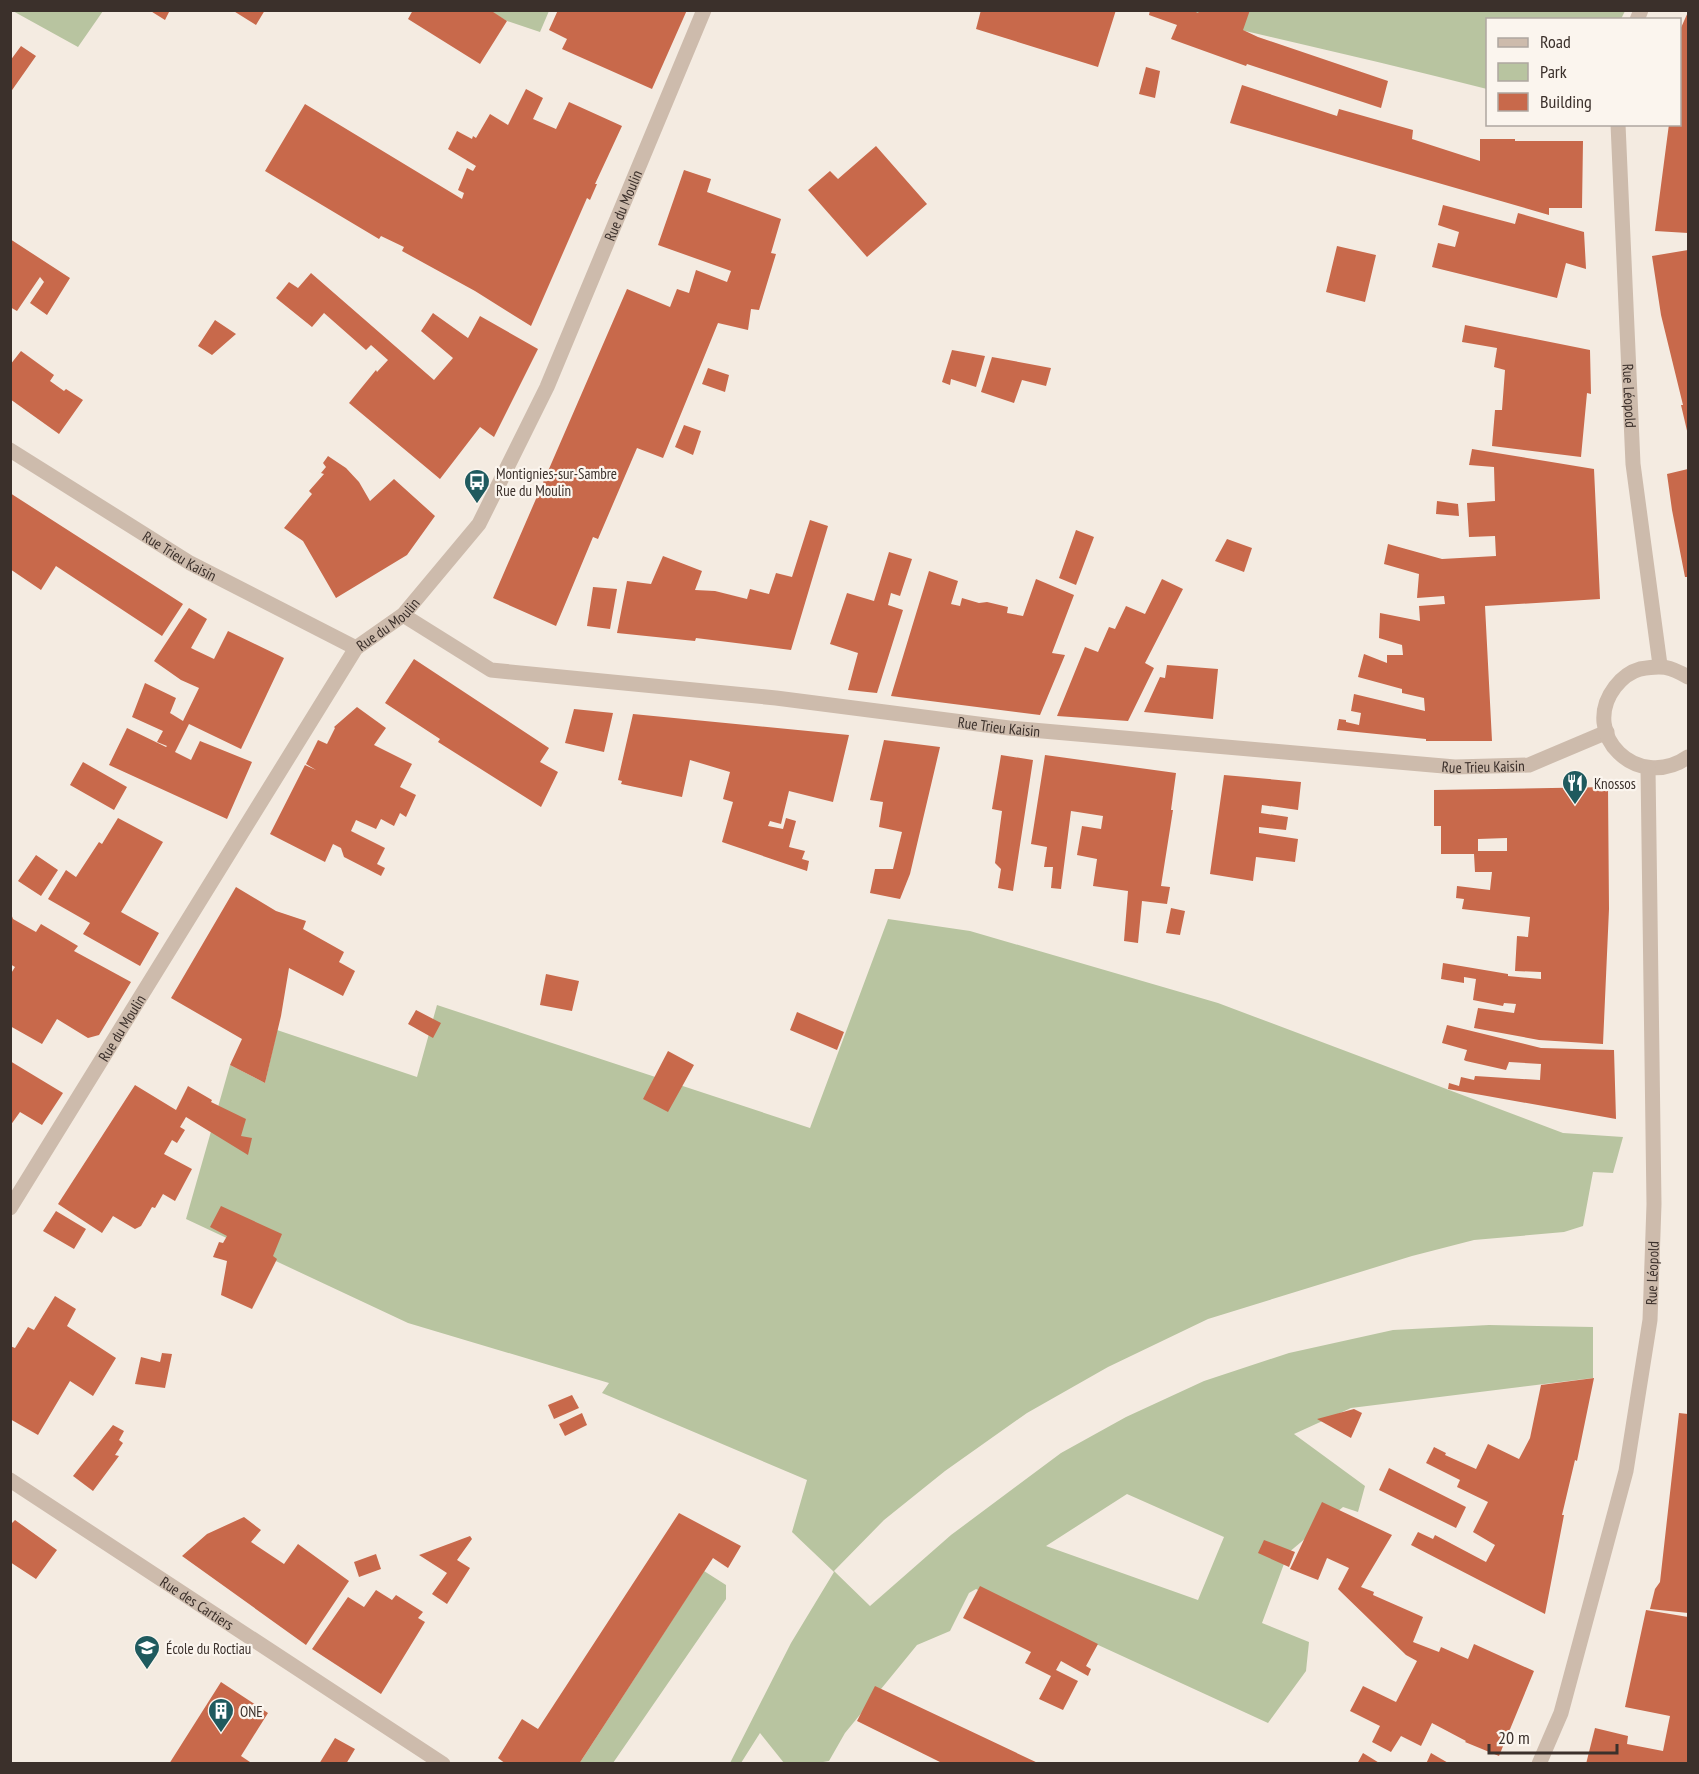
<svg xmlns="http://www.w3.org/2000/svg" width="1699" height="1774" viewBox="0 0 1699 1774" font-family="'PT Sans Narrow',sans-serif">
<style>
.green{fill:#b8c4a0;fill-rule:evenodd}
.building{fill:#c8694b;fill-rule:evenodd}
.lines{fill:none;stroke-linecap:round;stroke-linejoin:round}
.minor{stroke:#cdbbac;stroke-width:15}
.labels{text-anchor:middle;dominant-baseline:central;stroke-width:4.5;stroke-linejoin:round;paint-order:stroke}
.street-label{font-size:15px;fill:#3b302b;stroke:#fbf5ee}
.poi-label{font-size:15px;fill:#3b302b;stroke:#fbf5ee;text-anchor:start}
</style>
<rect width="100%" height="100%" fill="#f4ebe1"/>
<path class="green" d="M11 10H103V11L78 47Z
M490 11H549L540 32 507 21Z
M1161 11H1625L1621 19 1488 20 1487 89C1379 61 1269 37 1161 11Z
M888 919 970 931 1218 1003 1563 1133 1623 1137 1613 1173 1593 1172 1583 1226 1564 1232 1474 1240 1412 1256 1208 1319 1108 1367 1027 1413 945 1471 884 1520 834 1571 870 1606 951 1535 1061 1453 1126 1417 1204 1381 1289 1353 1393 1330 1489 1325 1593 1327V1378L1351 1408 1294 1434 1365 1486 1358 1512 1343 1507 1288 1553 1262 1623 1309 1642 1306 1671 1268 1723 976 1589 969 1593 950 1631 917 1645 845 1733 829 1761 817 1763H784L760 1733 741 1763H730L791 1643 834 1572 792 1532 807 1480 602 1393 609 1383 408 1323 186 1219 230 1065 265 1083 277 1030 417 1077 437 1005 810 1128ZM1127 1494 1224 1537 1198 1600 1046 1546Z
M704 1571 726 1585V1599L613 1763 579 1764Z"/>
<path class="building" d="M149 10H170L165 20Z
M232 10H265L256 25Z
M413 10H490L507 21 480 64 408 19Z
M558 10H687L652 89 562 49 567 39 549 30Z
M981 10H1116L1098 67 976 29Z
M1150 10H1191L1198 13 1200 10H1250L1243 30 1258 37 1388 81 1381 108 1247 64 1246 66 1171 39 1177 25 1149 15Z
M1688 12V233L1655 231 1669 124H1680V30Z
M21 46 36 56 10 93V61Z
M1146 67 1160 71 1155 98 1139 94Z
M1242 85 1337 116 1339 109 1413 130 1412 139 1480 161V139H1515V141H1583L1582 208H1549V215L1230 123Z
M526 89 543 98 533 119 556 129 569 102 622 126 595 184H597L590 200 587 198 531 326 475 291 402 251 404 247 381 236 379 239 265 171 305 104 462 199 464 193 458 190 467 168 473 171 476 166 448 149 457 131 472 139 473 136 476 138 490 114 508 125Z
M876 146 927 204 867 257 808 190 830 171 838 179Z
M684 170 711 179 707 192 781 219 771 253 776 254 759 310 751 309 748 330 718 323 663 458 637 448 598 539 593 537 556 626 493 598 627 289 670 307 677 289 689 293 696 270 727 282 731 271 658 245Z
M1443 205 1515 224 1518 213 1584 232 1586 269 1566 263 1557 298 1432 267 1438 243 1455 247 1459 232 1438 225Z
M10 239 70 278 47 315 30 303 44 282 40 277 17 311 10 307Z
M1337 246 1376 255 1365 302 1326 292Z
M1688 250V435L1681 405H1683L1661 315 1652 256Z
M311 273 434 380 453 358 421 331 433 313 468 338 480 316 538 349 494 437 480 427 440 479 349 403 376 370 377 372 388 360 371 345 366 350 324 313 312 327 276 298 289 282 298 288Z
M215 320 236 334 212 355 198 346Z
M1465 325 1590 350 1591 394 1587 393 1581 457 1492 446 1495 410H1502L1505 370 1494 367 1497 348 1462 342Z
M952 350 985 356 976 387 951 379 950 385 942 382Z
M21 351 54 375 50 381 64 391 66 389 83 400 59 434 10 399V365Z
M992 357 1051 368 1046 386 1022 380 1014 403 981 392Z
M708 368 729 375 725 392 702 384Z
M684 425 701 431 693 455 675 447Z
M1472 449 1594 469 1600 599 1485 606 1492 741H1426V739L1337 730 1339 719 1346 720V722L1359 725 1361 713 1351 711 1354 694 1425 711 1424 698 1402 693V689L1358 677 1364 654 1387 663V655H1403L1402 645 1379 638 1380 613 1420 621 1419 606 1445 604 1444 596 1417 598 1419 574 1384 564 1388 544 1442 559 1496 556 1495 536 1469 537 1467 503 1495 501 1494 467 1469 465Z
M328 456 346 468 359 482 370 501 394 479 435 516 407 555 336 598 303 541 284 528 312 494 309 491 324 474 321 473 326 467 323 463Z
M1688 469V577H1685L1672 510 1667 474Z
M10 493 183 604 162 636 56 566 41 590 10 569Z
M1437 501 1458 504 1459 516 1436 514Z
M810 520 828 526 791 650 696 638 695 641 617 633 627 581 651 584 663 556 702 571 695 590 715 591 747 599 750 589 769 594 776 573 792 577Z
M1076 530 1094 537 1076 585 1059 578Z
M1227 539 1252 548 1244 572 1215 561Z
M889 552 912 559 900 596 891 593 888 605 903 610 877 693 848 690 858 653 830 644 847 593 874 601Z
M929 571 958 581 951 604 960 606 962 598 979 603 987 602 1008 607 1007 613 1023 616 1036 579 1074 595 1052 653 1065 655 1040 715 891 696Z
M1162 579 1183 589 1145 663 1154 668 1128 721 1057 716 1085 647 1098 652 1109 627 1115 629 1126 606 1145 614Z
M593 587 617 589 610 629 587 626Z
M189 608 207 619 191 648 195 650 214 659 228 631 284 658 241 749 189 724 175 752 191 760 200 741 252 762 227 819 109 765 127 728 166 747 167 746 157 742 163 731 132 717 145 683 176 698 170 713 183 721 199 688 181 680 154 661Z
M414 659 549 748 540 762 558 772 541 807 438 742 440 739 385 703Z
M1167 665 1218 669 1213 719 1144 712 1160 677 1165 678Z
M357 707 386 728 374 745 412 764 400 787 416 795 406 817 400 813 394 826 381 819 376 829 356 820 351 831 385 848 377 864 385 868 381 876 344 857 341 848 333 844 325 862 270 834 305 765 316 770 306 764 318 740 327 744 335 728 334 727Z
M574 709 613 713 604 752 565 743Z
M633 714 849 735 833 802 789 791 781 824 770 821 768 826 783 829 786 818 796 821 789 847 805 851 802 859 809 861 807 871 722 842 733 802 723 799 730 772 690 760 682 797 621 784 622 781 618 780Z
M884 740 940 747 910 874 900 899 870 893 875 869H893L902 832 879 827 883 802 870 800Z
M1001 755 1033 760 1013 891 998 888 1001 869 995 863 1002 811 992 809Z
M1045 755 1176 773 1171 810H1173L1161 886 1170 887 1167 904 1142 901 1138 943 1124 941 1128 891 1093 886 1097 859 1077 855 1082 826 1101 829 1103 816 1071 811 1061 889 1051 888 1053 867H1044L1047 847 1031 844Z
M83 762 127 787 114 810 70 785Z
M1224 775 1301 782 1298 810 1262 805 1261 813 1288 817 1286 830 1259 827V833L1298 839 1295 862 1256 857 1253 881 1210 874Z
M1608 787 1609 909 1603 1044 1539 1040 1474 1028 1478 1008 1514 1013 1516 1004 1504 1003 1503 1006 1473 1000 1476 979 1464 977V983L1441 979 1443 963 1508 974V976L1541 979V972L1515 971 1517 936 1528 937 1530 917 1462 909 1464 899 1456 898 1457 886 1490 890 1492 872H1475L1474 854H1441V826H1434V790ZM1507 838V851H1478V839Z
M118 818 163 842 121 912 159 933 140 966 83 934 90 923 48 899 66 870 76 877 99 842 102 844Z
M36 855 58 870 41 896 18 881Z
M236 887 276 911 306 921 303 929 344 952 339 962 355 971 343 996 289 968 281 1016 265 1083 230 1065 242 1039 171 998Z
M1171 908 1185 911 1180 935 1166 933Z
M10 911 13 919 36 932 41 924 78 946 74 951 131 982 99 1035 88 1038 57 1019 42 1044 10 1026V975L15 967 10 964Z
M546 974 579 981 572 1011 540 1005Z
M416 1010 441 1023 433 1038 408 1024Z
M797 1012 844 1032 837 1050 790 1030Z
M1447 1025 1541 1048 1614 1050 1616 1119 1448 1089 1449 1083 1459 1086 1461 1077 1474 1080 1475 1076 1540 1080 1541 1064 1509 1062 1506 1070 1466 1061 1464 1060 1467 1050 1442 1043Z
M668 1051 694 1065 668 1112 643 1099Z
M10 1061 63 1093 42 1125 20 1112 10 1126Z
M135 1085 176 1110 188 1086 212 1100 211 1102 246 1119 241 1136 252 1138 248 1155 186 1117 180 1127 185 1130 177 1143 172 1140 164 1154 192 1169 175 1201 163 1194 155 1208 152 1207 141 1226 135 1229 113 1216 102 1233 58 1204Z
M221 1206 282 1234 273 1256 277 1259 252 1309 221 1295 227 1261 213 1257 219 1242 223 1243 227 1236 210 1227Z
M56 1211 86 1229 74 1249 43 1231Z
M55 1296 76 1309 67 1326 116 1358 93 1396 70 1381 38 1435 10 1419V1346L15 1348 28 1327 34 1330Z
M162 1353 172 1354 165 1388 135 1384 141 1357 160 1362Z
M1594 1378 1577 1461 1575 1460 1562 1515H1564L1545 1614 1411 1545 1418 1532 1433 1539 1435 1535 1486 1562 1495 1545 1473 1532 1488 1502 1457 1487 1460 1480 1426 1463 1434 1447 1446 1453 1445 1455 1476 1469 1488 1444 1519 1459 1530 1438 1541 1385Z
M572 1395 579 1408 554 1419 548 1405Z
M1354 1409 1362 1413 1351 1438 1317 1419Z
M582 1413 587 1425 565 1436 559 1424Z
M1679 1413 1688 1414V1613L1650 1609 1655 1589 1660 1582Z
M113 1425 124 1431 119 1440 123 1443 115 1455 119 1456 93 1491 73 1476Z
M1389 1468 1466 1507 1456 1528 1379 1490Z
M1322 1502 1392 1535 1361 1587 1374 1592 1373 1595 1423 1617 1413 1642 1439 1652 1441 1647 1468 1659 1474 1644 1534 1671 1499 1756 1465 1742 1466 1741 1432 1723 1421 1746 1401 1736 1391 1752 1372 1742 1380 1726 1350 1711 1363 1686 1396 1702 1417 1661 1406 1655 1338 1589 1349 1568 1327 1558 1318 1580 1290 1569Z
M679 1513 741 1546 728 1568 713 1558 579 1764H506L498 1758 522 1719 538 1729Z
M244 1517 261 1530 251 1542 284 1564 298 1544 349 1581 306 1645 182 1556 207 1534Z
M15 1520 57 1550 36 1579 10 1562V1525Z
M470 1536 472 1539 457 1560 470 1568 447 1604 432 1594 447 1573 419 1555Z
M1264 1540 1295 1552 1289 1567 1258 1553Z
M376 1554 381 1569 359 1577 354 1562Z
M980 1586 1098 1644 1086 1666 1091 1669 1088 1676 1061 1661 1056 1670 1078 1681 1063 1710 1039 1699 1051 1676 1025 1663 1031 1652 963 1618Z
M376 1590 392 1600 396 1595 423 1612 418 1618 425 1622 381 1694 312 1649 348 1597 364 1607Z
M1646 1610 1688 1617V1764H1586L1595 1728 1628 1736 1627 1744 1663 1751 1670 1716 1625 1707Z
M221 1682 268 1713 241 1756 253 1764H169Z
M875 1686 1040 1764H944L857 1721Z
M335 1738 355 1749 346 1764H319Z
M1363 1753 1381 1764H1357Z
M1431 1753 1450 1764H1426Z"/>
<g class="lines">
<g class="minor">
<path d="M1637 20 1641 10"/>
<path id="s1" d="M1618 124 1633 464 1660 665"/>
<path id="s2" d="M10 450 190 563 356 648"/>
<path id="s3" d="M403 615 491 670 776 698 1009 728 1455 767 1529 765 1607 732"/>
<path d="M1688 677C1669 666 1662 665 1640 669 1629 672 1622 678 1615 687 1579 734 1637 792 1688 757"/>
<path id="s4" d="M10 1208 356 648 403 615 479 524 547 387 704 10"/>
<path id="s5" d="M10 1480 443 1764"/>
<path id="s6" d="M1539 1764 1561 1713 1626 1471 1650 1320 1654 1204 1648 768"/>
</g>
</g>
<defs>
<symbol id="bus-pin" viewBox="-11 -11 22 30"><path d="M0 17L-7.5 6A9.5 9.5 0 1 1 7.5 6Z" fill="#1f5a5e" stroke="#fbf5ee"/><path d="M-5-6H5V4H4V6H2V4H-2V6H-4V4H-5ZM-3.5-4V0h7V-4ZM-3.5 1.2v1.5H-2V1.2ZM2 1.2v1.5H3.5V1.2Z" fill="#fff"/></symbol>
<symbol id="restaurant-pin" viewBox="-11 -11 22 30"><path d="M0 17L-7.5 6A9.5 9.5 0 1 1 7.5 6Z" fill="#1f5a5e" stroke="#fbf5ee"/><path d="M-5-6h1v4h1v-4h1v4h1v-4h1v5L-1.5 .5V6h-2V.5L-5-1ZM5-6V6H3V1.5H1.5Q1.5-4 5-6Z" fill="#fff"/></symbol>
<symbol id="school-pin" viewBox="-11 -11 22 30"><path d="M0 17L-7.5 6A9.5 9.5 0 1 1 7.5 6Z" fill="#1f5a5e" stroke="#fbf5ee"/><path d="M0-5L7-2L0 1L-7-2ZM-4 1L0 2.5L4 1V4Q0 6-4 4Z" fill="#fff"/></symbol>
<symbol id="building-pin" viewBox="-11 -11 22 30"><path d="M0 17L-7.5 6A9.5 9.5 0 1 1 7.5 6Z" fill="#1f5a5e" stroke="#fbf5ee"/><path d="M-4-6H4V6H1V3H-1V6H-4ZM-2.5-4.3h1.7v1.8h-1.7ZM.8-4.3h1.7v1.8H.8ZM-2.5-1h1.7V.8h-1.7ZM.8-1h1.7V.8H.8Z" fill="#fff"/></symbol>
</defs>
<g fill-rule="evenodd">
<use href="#bus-pin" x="462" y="467" width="30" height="40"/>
<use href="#restaurant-pin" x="1560" y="768" width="30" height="40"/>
<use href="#school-pin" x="132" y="1633" width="30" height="40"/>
<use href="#building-pin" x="206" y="1696" width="30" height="40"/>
</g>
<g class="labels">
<g class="street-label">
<text stroke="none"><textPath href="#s4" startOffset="1184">Rue du Moulin</textPath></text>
<text stroke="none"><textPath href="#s1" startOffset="272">Rue Léopold</textPath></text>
<text stroke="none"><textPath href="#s2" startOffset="200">Rue Trieu Kaisin</textPath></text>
<text stroke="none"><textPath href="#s4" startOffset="698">Rue du Moulin</textPath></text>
<text stroke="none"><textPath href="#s3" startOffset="615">Rue Trieu Kaisin</textPath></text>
<text stroke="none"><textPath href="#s3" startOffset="1101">Rue Trieu Kaisin</textPath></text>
<text stroke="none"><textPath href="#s4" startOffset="212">Rue du Moulin</textPath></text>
<text stroke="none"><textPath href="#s6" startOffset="506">Rue Léopold</textPath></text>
<text stroke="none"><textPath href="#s5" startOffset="224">Rue des Cartiers</textPath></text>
</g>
<g class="poi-label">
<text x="496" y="473">Montignies-sur-Sambre<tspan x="496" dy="17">Rue du Moulin</tspan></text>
<text x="1594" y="783">Knossos</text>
<text x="166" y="1648">École du Roctiau</text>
<text x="240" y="1711">ONE</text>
</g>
</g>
<rect width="1699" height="1774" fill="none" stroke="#3b302b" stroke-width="24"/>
<rect x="1486" y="18" width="195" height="108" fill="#fbf5ee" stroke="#aea6a0" stroke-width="1.5"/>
<rect x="1498" y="38" width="30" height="9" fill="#cdbbac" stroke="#aea6a0" stroke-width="1.5"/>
<text x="1540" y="48" font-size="18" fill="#3b302b">Road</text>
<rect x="1498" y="63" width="30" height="18" fill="#b8c4a0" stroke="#aea6a0" stroke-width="1.5"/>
<text x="1540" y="78" font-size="18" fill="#3b302b">Park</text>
<rect x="1498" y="93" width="30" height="18" fill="#c8694b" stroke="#aea6a0" stroke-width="1.5"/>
<text x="1540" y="108" font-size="18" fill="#3b302b">Building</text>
<path d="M1489 1744v9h128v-9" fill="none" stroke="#3b302b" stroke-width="3"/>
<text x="1498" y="1744" font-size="18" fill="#3b302b" stroke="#fbf5ee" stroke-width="4.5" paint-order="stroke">20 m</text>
</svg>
